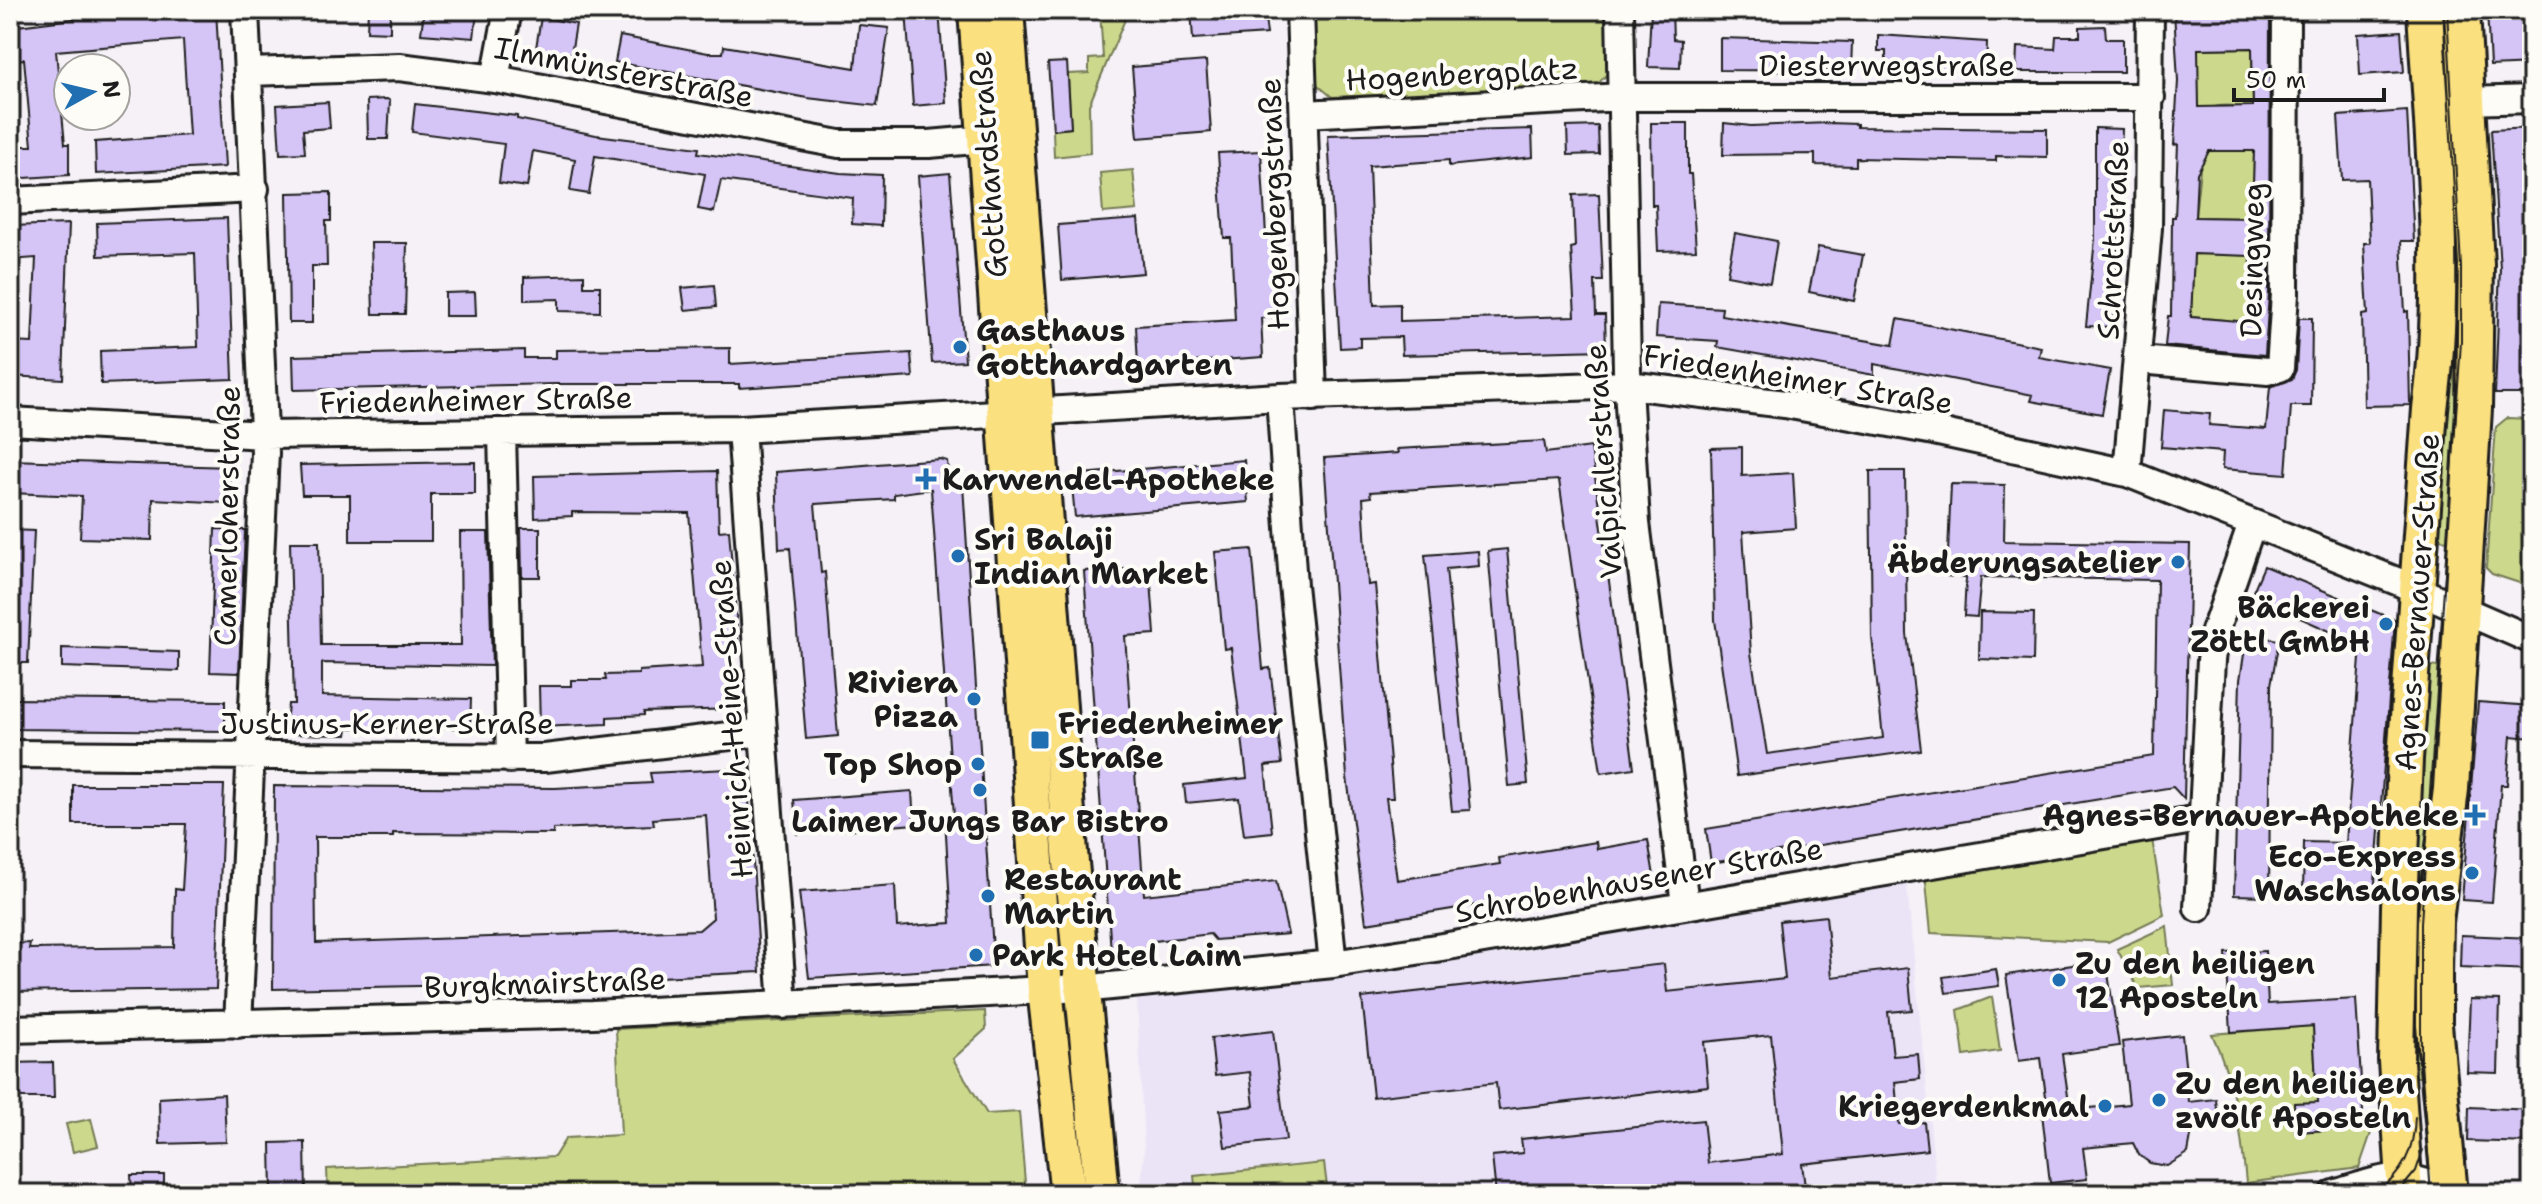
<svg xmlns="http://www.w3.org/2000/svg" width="2542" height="1204" viewBox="0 0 2542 1204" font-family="'Shantell Sans',sans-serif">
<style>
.built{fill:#ebe4f7}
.green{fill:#ccd98d;stroke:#747a54;stroke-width:2}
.building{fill:#d5c4f6;stroke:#1c1c1c;stroke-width:2;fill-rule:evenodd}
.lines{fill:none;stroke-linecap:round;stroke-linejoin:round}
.minor-casing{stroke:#1c1c1c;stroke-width:32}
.major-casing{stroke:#1c1c1c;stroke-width:40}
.minor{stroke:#fdfcf7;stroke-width:26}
.major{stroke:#fbe080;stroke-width:34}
.tram{stroke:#1c1c1c;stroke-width:2}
.poi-dot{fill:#1f6fb2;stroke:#fdfcf7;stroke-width:3}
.labels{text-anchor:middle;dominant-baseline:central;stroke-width:8;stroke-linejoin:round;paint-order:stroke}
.street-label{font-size:30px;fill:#1c1c1c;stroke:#fdfcf7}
.poi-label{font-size:30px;font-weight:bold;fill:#1c1c1c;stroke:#fdfcf7;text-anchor:start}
</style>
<rect width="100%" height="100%" fill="#f5f1f7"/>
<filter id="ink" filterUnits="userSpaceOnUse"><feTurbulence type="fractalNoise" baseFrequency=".0125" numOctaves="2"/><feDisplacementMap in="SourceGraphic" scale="16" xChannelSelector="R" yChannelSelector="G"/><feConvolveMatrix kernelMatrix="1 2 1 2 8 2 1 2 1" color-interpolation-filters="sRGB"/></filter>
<g filter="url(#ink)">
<path class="built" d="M1906 876 1937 1194H1140L1144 1151 1137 1000 1517 952Z"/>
<path class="green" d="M1100 10H1129L1089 105 1090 153 1054 157 1053 130 1071 128 1068 74 1089 73V59L1103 58Z
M1310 10H1608L1611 70 1596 86 1332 97 1313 81Z
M2434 10H2451L2463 210 2458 541 2439 539 2446 422Z
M2252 48 2253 113C2236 103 2216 103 2198 113V49Z
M2209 151H2254L2253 218 2195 217 2200 169 2197 163Z
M1133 170 1137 210 1103 213 1100 173Z
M2194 254 2253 255 2249 322 2191 317Z
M2507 418 2532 419V587L2492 574 2486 568 2496 427Z
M2421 664 2443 668 2434 788 2429 1076 2405 1078Z
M2152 839 2164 915 2108 942 1931 933 1925 872Z
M2167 926 2173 985 2138 988 2117 949Z
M1992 997 2000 1051 1964 1056 1958 1010Z
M985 1011 986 1029 953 1059 987 1114 1019 1112 1026 1194H328L327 1169 554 1157 566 1138 621 1135 616 1029Z
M2313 1026 2317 1102 2295 1132 2373 1127 2359 1168 2246 1183C2241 1130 2235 1083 2212 1034Z
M91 1119 98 1146 73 1152 66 1124Z
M1324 1163 1328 1194H1196L1194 1176Z"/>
<path class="building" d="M144 10H216L225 167 96 174 95 142 189 135 183 40 56 51 65 144H69V175L10 179V146H32L24 59 10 61V27Z
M368 10H390V32L367 31Z
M424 10 477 12 474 38 421 34Z
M906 10H939L946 103 913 106Z
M1191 10H1264L1267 34 1193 39Z
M1651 10H1672L1673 39 1681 40 1680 68 1648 67Z
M2248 10H2270L2269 293 2265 355 2165 346 2168 316H2171L2172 217H2175L2178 144 2174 145 2178 81 2174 11ZM2252 48 2253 106 2199 107 2198 49ZM2209 151H2254L2252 218 2195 217 2197 173ZM2194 254 2251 256 2249 322 2191 317Z
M2487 10H2522L2523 29H2532V64L2490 66Z
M541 17 576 24 571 54 536 48Z
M859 25 889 28 877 106 807 98 615 62 620 36 708 53H723L724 46 855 68Z
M2105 26 2106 39H2123V72H2016L2017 47 2055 49 2056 36H2080V27Z
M2401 31 2404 72 2360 75 2358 34Z
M1878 35 1987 42 1986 71 1886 70V51H1878Z
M1720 38 1852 42 1851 71 1720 70Z
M1206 61 1211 132 1138 138 1132 67Z
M1067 62 1071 128 1053 130 1048 63Z
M387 99 390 101 388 139H368L367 100Z
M328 102 330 128 303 130 305 153 280 154 277 105Z
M415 104 517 116V119L596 135 699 148 698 153 840 173 882 175 881 226 852 224 853 198 721 180 714 212 698 209 705 174 595 156 589 194 570 191 575 159 533 151 527 187 499 183 504 144 412 132Z
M2407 111 2414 241H2401L2405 312 2408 311 2410 405 2364 406 2362 315 2368 314 2364 243H2370L2367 179 2342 180 2338 116Z
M1651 123H1688V174H1691L1696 250 1658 251 1656 205H1652Z
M1724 123 1751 126 1829 123 1857 124V127L2047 129V157L1996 156V161L1856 158V166L1815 165V154L1723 155Z
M1598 126 1599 154 1568 155 1567 127Z
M2095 128 2122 129 2114 327 2086 326 2095 239Z
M2532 128V394H2495L2500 268 2491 130Z
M1532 129 1533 157 1449 166V160L1369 166 1374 305 1400 304V321L1575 316 1571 248 1575 247 1573 195 1599 194 1603 281H1595L1596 315H1605L1606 350 1402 355 1401 337 1360 338V347L1340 348 1328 135Z
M1261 151 1266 235H1273L1278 317 1261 318 1263 357 1138 366 1136 326 1235 320 1231 238H1224L1218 153Z
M950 173 965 361 932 363 918 176Z
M331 192V221H326L327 266H312V323H289L287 193Z
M227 218 233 379 101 384 100 351 198 347 195 253 98 256 97 223Z
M1138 219 1143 273 1062 280 1058 225Z
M69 224 63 379 10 376V342L32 343 36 258 10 260V226Z
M1735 233 1777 241 1770 283 1727 275Z
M371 243H407L405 314H373Z
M1818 247 1863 255 1854 301 1809 292Z
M584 275V286H600V312L559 311V299L524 300V277Z
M714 285 716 307 685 310 682 288Z
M475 292 476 316H445V293Z
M1658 304 1722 308 1721 315 1893 345 1898 319 2041 347 2039 357 2110 370 2102 414 2031 401 2033 395 1874 364V375L1717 347 1718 341 1656 337Z
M2299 318H2312L2311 406H2291L2286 474 2222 469 2223 452 2161 447 2164 410 2210 414 2209 425 2266 429 2270 387 2292 379 2296 370Z
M730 348V364L911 353 913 377 739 388V384H556L294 390 293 356 524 350V358H556V350Z
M1544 441 1546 453 1591 447 1634 768 1601 773 1559 480 1370 492 1371 497 1363 498 1368 585 1375 584 1393 798H1386L1397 880 1500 864 1499 858 1596 842 1597 849 1648 840 1654 876 1366 923 1347 777 1324 458 1398 453 1397 449Z
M1742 447V476L1793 473 1796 528 1743 532 1751 653 1767 754 1883 738 1872 637 1870 471H1905L1907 634 1921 750 1737 776 1715 620 1711 448Z
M940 459 947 461 950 486 963 485 994 966 809 978 799 892 895 885 897 927 951 923 945 817 954 816 931 489 894 494V499L815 504 821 573 825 572 838 736 806 739 790 548 779 549 776 472Z
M10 460 230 467 228 503 153 499 152 540 80 538 82 496 10 493Z
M1244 460 1248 502 1075 517 1071 475Z
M475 462V494H431V541H350V495H302L300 465Z
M717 471 719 531 729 530 739 651 729 652 732 709 644 712V715L607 717V724L540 727 539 686H571V680H606L605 675 639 674V671L702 667 689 513 572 512V516L535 518 534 476Z
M1951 484 2005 485 2004 541 2190 544 2184 799 2173 787 1711 863 1706 829 2154 756 2157 580 1981 577 1977 617 1964 616 1966 578 1947 576Z
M521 528H540V577H522Z
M215 529 245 530 239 673 210 672Z
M10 530 34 531 28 663H10Z
M460 532H488L492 666 322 663V696L471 699 470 728H348L347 735 285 734 288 704H294L290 542H319L321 645H461Z
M1252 549 1263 669 1270 668 1282 764 1265 766 1272 832 1244 835 1239 798 1186 803 1184 785 1247 778 1231 648 1224 649 1215 552Z
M1507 549 1528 784 1509 786 1488 551Z
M1478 551 1479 566 1446 569 1470 810 1452 811 1425 555Z
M2264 566 2395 620 2374 896 2303 894 2304 842 2346 843 2361 645 2251 596Z
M1150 568 1155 634 1125 636 1144 895 1276 881 1288 934 1215 940 1210 934 1147 942V949L1111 952 1084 571Z
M1980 612 2034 613 2033 661 1979 659Z
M2247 635 2279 640 2271 685 2269 896 2234 895 2240 680Z
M62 648 179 652V671L62 667Z
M10 699 225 701V731L10 729Z
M2478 702 2532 706V738L2511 736 2507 785H2501L2492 902 2462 900Z
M747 768 760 972 516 984 273 989 274 786 555 788 652 783 650 773ZM706 815 713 918 699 930 316 943 315 837H393V833L553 834V829L654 825 653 819Z
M73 785H224L216 989 10 992V944L30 943 29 949 174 947 175 889 182 890 186 824H73Z
M912 791 914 824 797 834 794 800Z
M1826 916 1832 977 1908 968 1912 1010 1888 1012 1893 1056 1918 1054 1920 1079 1895 1082 1899 1124 1924 1122 1927 1150 1802 1164 1806 1194H1496L1492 1156 1523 1153 1521 1139 1703 1120 1708 1163 1783 1154 1771 1035 1704 1042 1708 1086 1499 1110 1496 1083 1373 1097 1362 998 1664 964 1667 992 1785 979 1779 921Z
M2461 935 2532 938V970L2460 967Z
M2265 951 2268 1004 2356 999 2364 1128 2295 1132 2294 1103 2317 1102 2313 1026 2231 1032 2226 953Z
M2106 960 2119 1046 2062 1054 2070 1110 2129 1104 2122 1042 2182 1035 2189 1102 2216 1099 2219 1129 2192 1131 2188 1153 2167 1166 2150 1163 2139 1155 2133 1143 2083 1148 2087 1179 2050 1183 2042 1113 2048 1112 2041 1058 2019 1061 2006 975Z
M1996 969 1999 986 1946 993 1943 977Z
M2470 999 2500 1000 2498 1073 2467 1072Z
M1273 1031 1286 1140 1225 1147 1220 1110 1254 1106 1250 1072 1215 1076 1211 1038Z
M53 1062 54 1098H10V1063Z
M224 1094 226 1142 160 1144 159 1098Z
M2469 1107 2532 1110V1143L2468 1141Z
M305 1142 306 1194H272L271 1143Z
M131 1175H164V1194H132Z"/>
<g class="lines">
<defs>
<path id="minor" d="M1300 10 1313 397
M1620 10 1627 370 1636 523 1685 904
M249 72 399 67 495 79 839 144H929L986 139
M495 79 508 10
M2467 101 2532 99
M1304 114 1623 97H2151
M10 201 255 189
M2139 360 2268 371 2280 368 2285 294 2286 10
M1280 397 1293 585 1333 964
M10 421 265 435 741 429 1280 397 1628 385 1785 404 1934 431 2127 473 2399 582 2532 640
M741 429 783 1005
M502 433 510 759
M2127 473 2148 228 2150 10
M10 754 545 758 763 732
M2198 908 2211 660 2215 631 2252 524
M238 1024 265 453 245 10
M10 1029 593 1014 1101 987 1333 964 1442 947 2205 818
M2334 1194C2387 1178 2396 1169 2449 1191L2447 1194"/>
<path id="major" d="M976 10 1045 989 1068 1194
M1006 10 1070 852 1102 1194
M2405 1194 2396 1061 2399 907 2405 759 2430 409C2448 277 2432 142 2425 10
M2450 1194 2434 1025V976L2435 922 2451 789 2474 409 2476 264 2462 10"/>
</defs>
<use href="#minor" class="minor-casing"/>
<use href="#major" class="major-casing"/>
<use href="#minor" class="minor"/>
<use href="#major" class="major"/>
<path class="tram" d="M2375 1194C2403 1174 2414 1151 2415 1117
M2397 1194 2416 1171 2423 1150
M2431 1194 2421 1062V923L2461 342V267L2447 10"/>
</g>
</g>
<g class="poi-dot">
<circle cx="960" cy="347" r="8"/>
<path d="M922 467h8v8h8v8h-8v8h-8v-8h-8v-8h8z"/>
<circle cx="958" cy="556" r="8"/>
<circle cx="2178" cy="562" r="8"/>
<circle cx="2386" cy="624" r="8"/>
<circle cx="974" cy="699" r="8"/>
<rect x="1030" y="730" width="20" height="20" rx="4"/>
<circle cx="978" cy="764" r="8"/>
<circle cx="980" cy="790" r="8"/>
<path d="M2471 803h8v8h8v8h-8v8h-8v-8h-8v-8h8z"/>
<circle cx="2472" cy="873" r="8"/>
<circle cx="988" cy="896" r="8"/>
<circle cx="976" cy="955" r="8"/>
<circle cx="2059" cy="980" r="8"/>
<circle cx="2159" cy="1100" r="8"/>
<circle cx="2105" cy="1106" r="8"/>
</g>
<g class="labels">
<g class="street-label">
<text x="1887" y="65">Diesterwegstraße</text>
<text transform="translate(624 72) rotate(11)">Ilmmünsterstraße</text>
<text transform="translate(1462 74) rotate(-3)">Hogenbergplatz</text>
<text transform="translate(988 164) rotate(-94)">Gotthardstraße</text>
<text transform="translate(1274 204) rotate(-92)">Hogenbergstraße</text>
<text transform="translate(2113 240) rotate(-87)">Schrottstraße</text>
<text transform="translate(2252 260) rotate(-89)">Desingweg</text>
<text transform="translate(1798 379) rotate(9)">Friedenheimer Straße</text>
<text transform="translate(476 400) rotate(-1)">Friedenheimer Straße</text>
<text transform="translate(1603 461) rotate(-94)">Valpichlerstraße</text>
<text transform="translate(227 516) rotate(-89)">Camerloherstraße</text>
<text transform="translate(2417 602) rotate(-86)">Agnes-Bernauer-Straße</text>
<text transform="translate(731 719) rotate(-94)">Heinrich-Heine-Straße</text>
<text x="387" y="723">Justinus-Kerner-Straße</text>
<text transform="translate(1639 880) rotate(-10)">Schrobenhausener Straße</text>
<text transform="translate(545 983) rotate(-2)">Burgkmairstraße</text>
</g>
<g class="poi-label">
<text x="976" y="330">Gasthaus<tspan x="976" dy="34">Gotthardgarten</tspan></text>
<text x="942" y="479">Karwendel-Apotheke</text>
<text x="974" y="539">Sri Balaji<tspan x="974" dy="34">Indian Market</tspan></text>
<text x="2162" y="562" text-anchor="end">Äbderungsatelier</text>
<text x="2370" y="607" text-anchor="end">Bäckerei<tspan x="2370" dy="34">Zöttl GmbH</tspan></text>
<text x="958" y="682" text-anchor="end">Riviera<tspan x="958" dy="34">Pizza</tspan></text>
<text x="1058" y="723">Friedenheimer<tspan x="1058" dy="34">Straße</tspan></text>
<text x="962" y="764" text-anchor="end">Top Shop</text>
<text x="2459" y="815" text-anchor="end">Agnes-Bernauer-Apotheke</text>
<text x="980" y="821" text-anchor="middle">Laimer Jungs Bar Bistro</text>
<text x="2456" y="856" text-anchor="end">Eco-Express<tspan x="2456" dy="34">Waschsalons</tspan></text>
<text x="1004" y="879">Restaurant<tspan x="1004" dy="34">Martin</tspan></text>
<text x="992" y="955">Park Hotel Laim</text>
<text x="2075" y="963">Zu den heiligen<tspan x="2075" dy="34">12 Aposteln</tspan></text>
<text x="2175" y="1083">Zu den heiligen<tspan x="2175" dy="34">zwölf Aposteln</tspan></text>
<text x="2089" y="1106" text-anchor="end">Kriegerdenkmal</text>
</g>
</g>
<rect width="2542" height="1204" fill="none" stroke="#fdfcf7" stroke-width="40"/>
<rect x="20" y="20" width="2502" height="1164" fill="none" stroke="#1c1c1c" stroke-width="3" filter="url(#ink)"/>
<g transform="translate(92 92) rotate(82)"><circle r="38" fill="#fdfcf7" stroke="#a3a29f" stroke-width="2"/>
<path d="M0-6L14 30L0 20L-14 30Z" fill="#1f6fb2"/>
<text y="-12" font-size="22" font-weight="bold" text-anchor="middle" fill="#1c1c1c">N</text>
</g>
<path d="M2234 88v12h150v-12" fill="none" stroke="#1c1c1c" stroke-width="4"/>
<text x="2246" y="88" font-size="24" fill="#1c1c1c" stroke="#fdfcf7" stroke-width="6" paint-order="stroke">50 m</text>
</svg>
